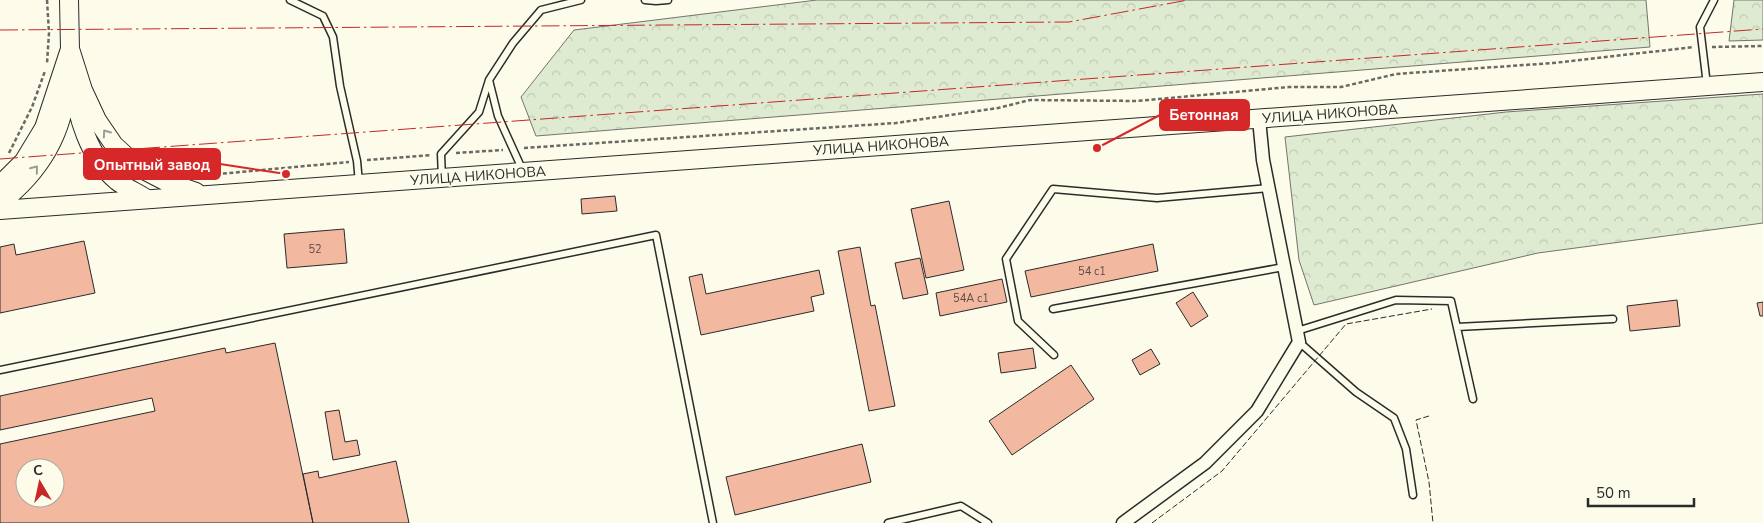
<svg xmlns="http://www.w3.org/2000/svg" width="1763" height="523" viewBox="0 0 1763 523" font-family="'Nunito Sans',sans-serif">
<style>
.forest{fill:url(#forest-crowns);stroke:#74746e}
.building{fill:#f2b8a0;stroke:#2b2b2b;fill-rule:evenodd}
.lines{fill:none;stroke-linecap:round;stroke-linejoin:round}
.lane-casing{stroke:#2b2b2b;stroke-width:9}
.street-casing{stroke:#2b2b2b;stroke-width:15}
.secondary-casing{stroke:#2b2b2b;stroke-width:20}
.path{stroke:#6a6964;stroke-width:2.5;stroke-dasharray:4 2.5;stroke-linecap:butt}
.lane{stroke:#fdfbea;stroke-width:6}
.street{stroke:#fdfbea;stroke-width:12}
.secondary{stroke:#fdfbea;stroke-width:18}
.fence{stroke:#2b2b2b;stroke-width:1;stroke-dasharray:6 2.5;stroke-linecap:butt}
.power{stroke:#c62828;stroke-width:1;stroke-dasharray:18 4 2.5 4;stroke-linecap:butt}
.oneway{stroke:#9e9d94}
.labels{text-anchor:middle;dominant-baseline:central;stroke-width:4;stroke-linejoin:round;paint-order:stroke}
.number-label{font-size:11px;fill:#5d4e48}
.street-label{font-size:14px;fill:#2b2b2b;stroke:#fdfbea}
.leader{fill:none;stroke:#d62828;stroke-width:2}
.callout-dot{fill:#d62828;stroke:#fdfbea;stroke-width:2}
.callout{fill:#d62828;stroke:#d62828;stroke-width:2}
.callout-label{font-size:15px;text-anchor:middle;font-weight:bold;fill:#fff}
</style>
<defs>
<pattern id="forest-crowns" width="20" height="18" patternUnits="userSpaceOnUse" patternTransform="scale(1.25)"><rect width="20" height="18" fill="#deebd1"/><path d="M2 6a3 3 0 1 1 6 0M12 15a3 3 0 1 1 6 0" fill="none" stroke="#bfcab4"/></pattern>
</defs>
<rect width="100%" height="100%" fill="#fdfbea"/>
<path class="forest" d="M817 0H1646L1650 47 536 136 521 97 574 30Z
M1734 0H1763V40L1729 41Z
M1763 94V223L1538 253 1314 305 1299 260 1285 137 1506 112Z"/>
<path class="building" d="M615 196 617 211 582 214 581 199Z
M949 201 964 270 926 278 911 209Z
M344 229 347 263 287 268 284 234Z
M84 241 95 293 0 313V247L14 244 16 255Z
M1153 244 1158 271 1031 297 1025 271Z
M860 247 871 306 875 305 895 406 869 411 838 251Z
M920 258 928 294 903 299 895 263Z
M819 270 824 294 811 297 814 311 701 335 689 277 702 274 706 294Z
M1002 279 1007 302 940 316 936 293Z
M1193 292 1208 316 1191 327 1176 303Z
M1677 300 1680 326 1630 331 1627 306Z
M1763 302V316H1760L1757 303Z
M275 343 313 523H0V444L155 411 152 398 0 430V396L225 348 226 353ZM25 468H55V498H25Z
M1033 348 1036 368 1001 373 998 353Z
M1151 349 1160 364 1140 375 1132 360Z
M1071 365 1094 399 1012 455 989 421Z
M339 410 345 442 357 440 360 455 333 460 325 412Z
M862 444 871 482 735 515 726 477Z
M396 461 409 523H313L303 474 318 471 319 478Z"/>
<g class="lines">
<defs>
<path id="lane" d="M290 0 323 16 333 37 340 86 357 161 359 183
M645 0 656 1 668 0
M489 80 498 116 523 171
M1707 85 1700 27 1714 0
M442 178 441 154 479 112 489 80 513 43 541 10 581 0
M1053 309 1284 267
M1457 327 1613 319
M1297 331 1396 300 1451 301 1473 399
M1299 342 1356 392 1394 418 1406 449 1413 495
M1054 355 1018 321 1006 259 1053 189 1157 198 1269 188
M0 370 656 235 713 523
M888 523 961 506 988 523"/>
<path id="street" d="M1123 523 1205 463 1257 411 1299 342 1263 160 1259 119"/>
<path id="secondary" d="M69 0 70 49 83 90 97 120 114 145 138 167 167 182 196 192
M73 80C76 115 89 158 117 181 126 188 138 193 147 199
M0 185 24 161 44 128 70 49
M0 203C39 173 63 135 67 85
M0 210 1763 82"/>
</defs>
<use href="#lane" class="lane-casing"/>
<use href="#street" class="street-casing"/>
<use href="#secondary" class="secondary-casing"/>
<path class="path" d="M47 0 49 33 47 63
M1712 47 1763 46
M524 148 896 123 998 108 1030 100 1137 101 1289 87H1341L1396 74 1553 63 1694 47
M9 153 32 107 45 71
M456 153 503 150
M367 160 431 155
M197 176 349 162"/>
<use href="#lane" class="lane"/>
<use href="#street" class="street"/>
<use href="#secondary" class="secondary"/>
<path class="fence" d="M1429 416 1416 420 1429 482 1433 523
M1152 523 1222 471 1346 324 1432 309"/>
<path class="power" d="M0 30 1069 22 1188 0
M0 159 1763 29"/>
</g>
<defs><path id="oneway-chevron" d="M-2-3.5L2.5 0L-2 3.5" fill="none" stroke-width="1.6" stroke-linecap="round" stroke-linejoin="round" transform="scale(1.25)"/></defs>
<g class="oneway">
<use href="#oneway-chevron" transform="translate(106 133) rotate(-125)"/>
<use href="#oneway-chevron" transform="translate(35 169) rotate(-51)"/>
</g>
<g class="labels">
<g class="number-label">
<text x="315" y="249">52</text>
<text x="1092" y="271">54 с1</text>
<text x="971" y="298">54А с1</text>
</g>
<g class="street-label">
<text transform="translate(1330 114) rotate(-4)">УЛИЦА НИКОНОВА</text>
<text transform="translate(881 146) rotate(-4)">УЛИЦА НИКОНОВА</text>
<text transform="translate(478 176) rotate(-4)">УЛИЦА НИКОНОВА</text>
</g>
</g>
<path class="leader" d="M1097 148L1160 115M286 174L220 164"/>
<g class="callout-dot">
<circle cx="1097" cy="148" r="5"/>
<circle cx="286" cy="174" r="5"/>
</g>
<g class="callout">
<rect x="1160" y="100" width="89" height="30" rx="5"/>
<rect x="84" y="149" width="136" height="30" rx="5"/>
</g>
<g class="callout-label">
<text x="1204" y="120">Бетонная</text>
<text x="152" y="170">Опытный завод</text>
</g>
<g transform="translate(40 483) rotate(351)"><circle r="24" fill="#fdfbea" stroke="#a9a89e"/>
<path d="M0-4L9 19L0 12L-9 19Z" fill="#c62828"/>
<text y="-8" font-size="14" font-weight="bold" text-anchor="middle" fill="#2b2b2b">С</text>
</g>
<path d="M1588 498v8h106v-8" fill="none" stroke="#2b2b2b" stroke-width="2.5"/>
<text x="1596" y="498" font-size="15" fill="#2b2b2b" stroke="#fdfbea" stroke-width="4" paint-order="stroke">50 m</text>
</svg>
